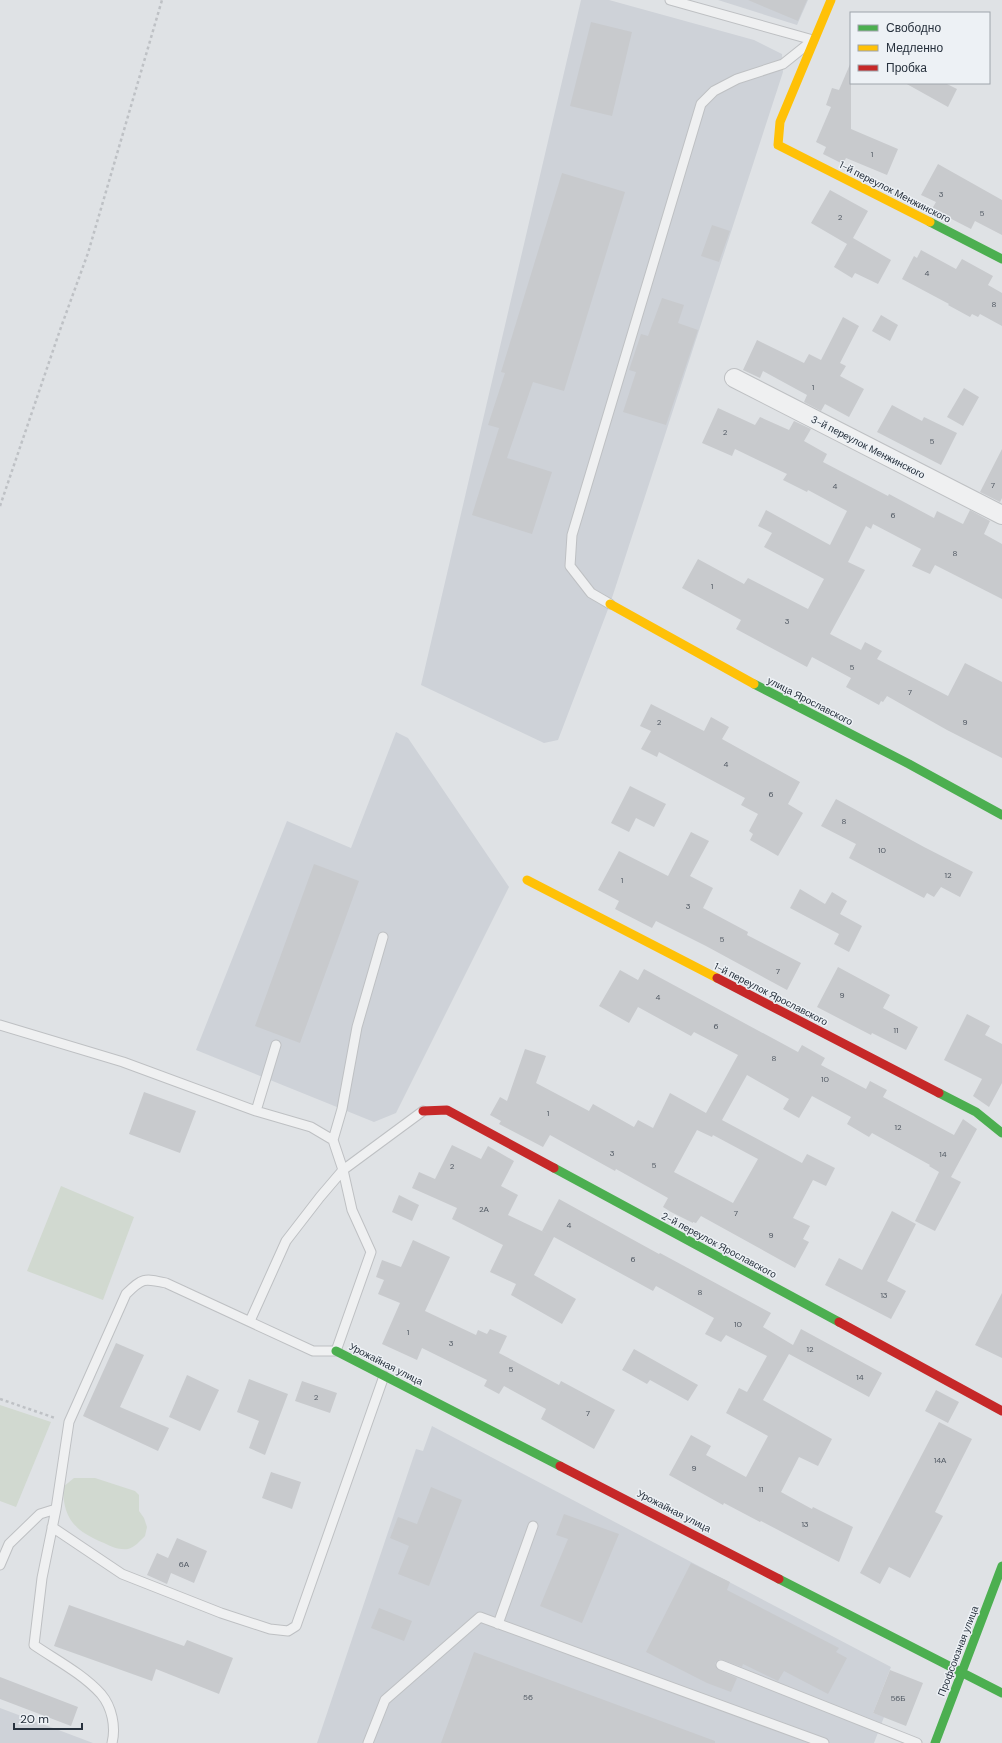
<svg xmlns="http://www.w3.org/2000/svg" width="1002" height="1743" viewBox="0 0 1002 1743" font-family="'DM Sans',sans-serif">
<style>
.built{fill:#ced2d8}
.green{fill:#d1d9d0}
.building{fill:#c8cacd;fill-rule:evenodd}
.lines{fill:none;stroke-linecap:round;stroke-linejoin:round}
.lane-casing{stroke:#bec0c3;stroke-width:11}
.street-casing{stroke:#bec0c3;stroke-width:20}
.path{stroke:#bec1c5;stroke-width:2.5;stroke-dasharray:3 3;stroke-linecap:butt}
.lane{stroke:#eff0f1;stroke-width:9}
.street{stroke:#eff0f1;stroke-width:18}
.fast{stroke:#4caf50;stroke-width:9}
.slow{stroke:#ffc107;stroke-width:9}
.jam{stroke:#c62828;stroke-width:9}
.labels{text-anchor:middle;dominant-baseline:central;stroke-width:3;stroke-linejoin:round;paint-order:stroke}
.number-label{font-size:8px;fill:#505862}
.street-label{font-size:10px;fill:#27313d;stroke:#edf1f5}
</style>
<rect width="100%" height="100%" fill="#dfe2e5"/>
<path class="built" d="M581 0H609L754 40 782 54 783 72 610 604 558 740 544 743 421 685Z
M718 0H808L797 25Z
M396 732 408 738 509 887 396 1113 374 1122 196 1050 287 821 351 848Z
M432 1426 891 1667 873 1713 884 1717 874 1743H317L416 1449 423 1451Z
M0 1708 93 1743H0Z"/>
<path class="green" d="M61 1186 134 1217 103 1300 27 1271Z
M0 1405 51 1422 16 1507 0 1501Z
M74 1478H95L135 1491 139 1495V1511L144 1518 147 1527 145 1536C141 1540 134 1548 128 1549 119 1550 112 1547 104 1543 75 1531 63 1519 63 1487Z"/>
<path class="building" d="M748 0H807L798 21Z
M591 22 632 32 612 116 570 106Z
M851 62V129L898 149 887 175 846 158 843 164 823 154 826 147 816 142 831 107 826 105 832 88 839 90Z
M905 83H945L957 89 948 107Z
M938 164 1002 200V235L975 221 971 229 932 209 936 202 921 195Z
M562 173 625 192 564 391 533 382 507 458 552 472 532 534 472 515 499 428 488 425 505 373 501 372Z
M830 190 868 211 853 238 891 260 878 284 855 273 852 278 834 267 847 244 811 223Z
M712 225 730 231 719 262 701 256Z
M921 250 956 269 962 259 993 276 988 285 1002 293V326L980 314 978 317 972 314 970 317 948 305 949 304 902 279 914 256 917 258Z
M662 298 684 305 678 323 698 330 666 425 623 412 636 372 629 370 641 334 648 336Z
M881 315 898 325 890 341 872 331Z
M843 317 859 326 840 363 846 366 840 376 864 389 849 417 825 404 821 411 804 402 807 395 763 371 760 378 743 370 757 340 804 363 809 354 821 360Z
M964 388 979 397 963 426 947 417Z
M892 405 922 421 924 417 957 433 941 465 877 432Z
M718 408 755 425 760 417 789 430 794 421 811 429 804 441 827 454 823 462 888 496 889 494 934 518 937 511 963 524 970 510 990 521 984 534 1002 544V599L935 565 930 574 912 566 921 549 873 524 871 529 866 526 848 562 865 570 830 634 861 650 865 642 882 651 877 659 948 696 965 663 1002 682V758L947 730 887 696 883 702 881 701 879 705 846 687 851 678 812 657 807 667 751 637 736 629 741 620 682 588 698 559 744 584 748 578 808 609 824 579 764 547 772 533 758 526 766 510 830 545 847 511 808 490 807 492 783 480 787 474 735 449 732 456 702 443Z
M1002 449V498L1000 502 980 492Z
M651 704 704 731 711 717 729 727 722 739 800 782 788 804 803 813 778 856 750 840 753 834 749 831 758 814 741 805 745 798 659 752 657 757 641 749 651 731 640 726Z
M630 786 666 804 654 827 636 818 629 832 611 823Z
M836 799 924 847 973 872 960 897 941 887 934 897 927 893 924 898 849 858 856 844 821 826Z
M691 832 709 841 690 876 713 888 703 908 748 932 747 935 801 963 787 990 706 946 656 921 652 928 615 909 619 901 598 890 619 851 668 876Z
M314 864 359 881 300 1043 255 1026Z
M800 889 825 904 832 892 847 901 840 914 862 926 849 952 834 944 839 934 790 908Z
M838 967 890 995 883 1008 918 1027 906 1050 872 1033 871 1035 817 1007Z
M644 969 798 1052 802 1045 825 1058 821 1065 866 1089 870 1081 887 1090 883 1097 954 1135 963 1119 977 1129 951 1177 961 1182 935 1231 915 1221 939 1172 929 1166 930 1165 872 1133 869 1137 847 1124 851 1117 812 1096 799 1118 783 1109 789 1099 747 1075 722 1120 802 1163 807 1154 835 1168 826 1186 813 1180 793 1218 810 1226 803 1239 809 1242 795 1268 701 1216 696 1223 693 1222V1223L671 1212 663 1207 668 1198 616 1169 615 1171 550 1135 543 1147 499 1124 501 1121 490 1115 500 1097 507 1101 525 1049 546 1056 536 1083 589 1111 593 1104 634 1127 638 1120 653 1128 670 1093 706 1113 738 1055 694 1032 691 1036 638 1007 629 1023 599 1006 620 970 638 980ZM697 1130 712 1137 713 1135 758 1159 733 1203 674 1172Z
M967 1014 990 1026 985 1035 1002 1044V1083L989 1107 973 1096 982 1079 944 1060Z
M144 1092 196 1111 180 1153 129 1134Z
M452 1145 481 1159 488 1146 514 1161 501 1186 518 1195 508 1215 548 1234 542 1231 559 1199 659 1254 660 1253 771 1313 763 1327 793 1345 801 1329 882 1373 869 1397 789 1354 763 1400 832 1439 818 1466 799 1457 781 1492 812 1509 813 1507 853 1527 839 1562 761 1521 760 1522 724 1503 723 1505 669 1475 691 1435 711 1446 706 1455 746 1477 768 1436 726 1413 739 1388 747 1392 767 1356 726 1335 721 1342 705 1334 714 1318 656 1286 653 1291 554 1237 534 1275 576 1299 562 1324 511 1295 516 1284 490 1272 503 1245 452 1219 457 1208 412 1188 419 1172 435 1179Z
M399 1195 419 1205 412 1221 392 1212Z
M892 1211 916 1224 887 1281 906 1291 891 1319 825 1285 839 1258 862 1270Z
M413 1240 450 1257 425 1311 476 1335 478 1330 487 1334 490 1329 507 1336 499 1353 559 1385 561 1381 615 1410 594 1449 541 1419 546 1409 504 1386 499 1394 484 1386 487 1380 422 1348 417 1360 382 1344 400 1303 378 1294 384 1280 376 1277 382 1260 401 1267Z
M1002 1293V1358L975 1345Z
M116 1343 144 1355 120 1407 169 1428 158 1451 83 1416Z
M634 1349 698 1385 688 1401 650 1380 647 1384 622 1370Z
M187 1375 219 1390 200 1431 169 1417Z
M249 1379 288 1394 265 1455 249 1448 259 1421 237 1412Z
M302 1381 337 1393 330 1413 295 1401Z
M936 1390 959 1402 948 1423 925 1411Z
M939 1422 972 1439 935 1512 943 1516 910 1578 889 1567 880 1584 860 1573Z
M271 1472 301 1482 292 1509 262 1498Z
M431 1487 462 1500 429 1586 398 1574 409 1546 390 1538 398 1517 417 1524Z
M564 1514 619 1534 582 1623 540 1606 568 1539 556 1535Z
M177 1538 207 1551 194 1583 171 1573 167 1584 147 1575 157 1553 168 1558Z
M691 1563 730 1582 727 1590 839 1648 836 1652 847 1658 828 1694 784 1671 778 1681 743 1664 742 1667 720 1659 715 1663 717 1669 737 1678 731 1692 707 1683 646 1652Z
M69 1605 184 1646 187 1640 233 1658 219 1694 156 1669 152 1681 54 1646Z
M379 1608 412 1621 404 1641 371 1628Z
M474 1652 715 1741V1743H441Z
M890 1670 923 1683 906 1726 873 1713Z
M0 1677 78 1707 71 1726 0 1699Z"/>
<g class="lines">
<defs>
<path id="lane" d="M610 604 591 593 570 566 572 535 701 104 714 91 737 79 783 64 813 40 670 0
M0 1025 123 1062 256 1111 311 1127 333 1140 343 1170 352 1210 371 1252 336 1351H313L166 1283C144 1278 142 1278 126 1294L69 1422 56 1509 42 1578 34 1645C56 1660 83 1674 101 1694 112 1707 116 1727 112 1743
M256 1111 276 1045
M333 1140 342 1109 357 1027 383 937
M250 1321 286 1241 320 1197 343 1170 423 1111
M52 1527 122 1574 221 1613 270 1629 288 1631 296 1626 384 1376
M0 1565 9 1544 40 1514 56 1509
M498 1624 533 1526
M721 1665 917 1743
M368 1743 385 1700 480 1617 824 1743"/>
<path id="street" d="M734 378 1002 515"/>
</defs>
<use href="#lane" class="lane-casing"/>
<use href="#street" class="street-casing"/>
<path class="path" d="M0 506 60 330 88 253 162 0
M0 1399 55 1418"/>
<use href="#lane" class="lane"/>
<use href="#street" class="street"/>
<path class="fast" d="M930 222 1002 259
M754 684 909 764 1002 815
M939 1093 976 1112 1002 1133
M554 1168 839 1322
M336 1351 560 1466
M779 1579 1002 1693
M935 1743 1002 1566"/>
<path class="slow" d="M831 0 780 122 778 145 930 222
M610 604 754 684
M527 880 717 978"/>
<path class="jam" d="M717 978 939 1093
M423 1111 447 1110 554 1168
M839 1322 1002 1411
M560 1466 779 1579"/>
</g>
<g class="labels">
<g class="number-label">
<text x="872" y="154">1</text>
<text x="941" y="194">3</text>
<text x="982" y="213">5</text>
<text x="840" y="217">2</text>
<text x="927" y="273">4</text>
<text x="994" y="304">8</text>
<text x="813" y="387">1</text>
<text x="725" y="432">2</text>
<text x="932" y="441">5</text>
<text x="993" y="485">7</text>
<text x="835" y="486">4</text>
<text x="893" y="515">6</text>
<text x="955" y="553">8</text>
<text x="712" y="586">1</text>
<text x="787" y="621">3</text>
<text x="852" y="667">5</text>
<text x="910" y="692">7</text>
<text x="659" y="722">2</text>
<text x="965" y="722">9</text>
<text x="726" y="764">4</text>
<text x="771" y="794">6</text>
<text x="844" y="821">8</text>
<text x="882" y="850">10</text>
<text x="948" y="875">12</text>
<text x="622" y="880">1</text>
<text x="688" y="906">3</text>
<text x="722" y="939">5</text>
<text x="778" y="971">7</text>
<text x="842" y="995">9</text>
<text x="658" y="997">4</text>
<text x="716" y="1026">6</text>
<text x="896" y="1030">11</text>
<text x="774" y="1058">8</text>
<text x="825" y="1079">10</text>
<text x="548" y="1113">1</text>
<text x="898" y="1127">12</text>
<text x="612" y="1153">3</text>
<text x="943" y="1154">14</text>
<text x="654" y="1165">5</text>
<text x="452" y="1166">2</text>
<text x="484" y="1209">2А</text>
<text x="736" y="1213">7</text>
<text x="569" y="1225">4</text>
<text x="771" y="1235">9</text>
<text x="633" y="1259">6</text>
<text x="700" y="1292">8</text>
<text x="884" y="1295">13</text>
<text x="738" y="1324">10</text>
<text x="408" y="1332">1</text>
<text x="451" y="1343">3</text>
<text x="810" y="1349">12</text>
<text x="511" y="1369">5</text>
<text x="860" y="1377">14</text>
<text x="316" y="1397">2</text>
<text x="588" y="1413">7</text>
<text x="940" y="1460">14А</text>
<text x="694" y="1468">9</text>
<text x="761" y="1489">11</text>
<text x="805" y="1524">13</text>
<text x="184" y="1564">6А</text>
<text x="528" y="1697">56</text>
<text x="898" y="1698">56Б</text>
</g>
<g class="street-label">
<text transform="translate(895 192) rotate(27)">1-й переулок Менжинского</text>
<text transform="translate(868 447) rotate(27)">3-й переулок Менжинского</text>
<text transform="translate(810 701) rotate(27)">улица Ярославского</text>
<text transform="translate(771 994) rotate(27)">1-й переулок Ярославского</text>
<text transform="translate(719 1245) rotate(28)">2-й переулок Ярославского</text>
<text transform="translate(386 1364) rotate(27)">Урожайная улица</text>
<text transform="translate(674 1511) rotate(27)">Урожайная улица</text>
<text transform="translate(958 1651) rotate(-69)">Профсоюзная улица</text>
</g>
</g>
<rect x="850" y="12" width="140" height="72" fill="#edf1f5" stroke="#9ea4ab"/>
<rect x="858" y="25" width="20" height="6" fill="#4caf50" stroke="#9ea4ab"/>
<text x="886" y="32" font-size="12" fill="#27313d">Свободно</text>
<rect x="858" y="45" width="20" height="6" fill="#ffc107" stroke="#9ea4ab"/>
<text x="886" y="52" font-size="12" fill="#27313d">Медленно</text>
<rect x="858" y="65" width="20" height="6" fill="#c62828" stroke="#9ea4ab"/>
<text x="886" y="72" font-size="12" fill="#27313d">Пробка</text>
<path d="M14 1723v6h68v-6" fill="none" stroke="#27313d" stroke-width="2"/>
<text x="20" y="1723" font-size="12" fill="#27313d" stroke="#edf1f5" stroke-width="3" paint-order="stroke">20 m</text>
</svg>
